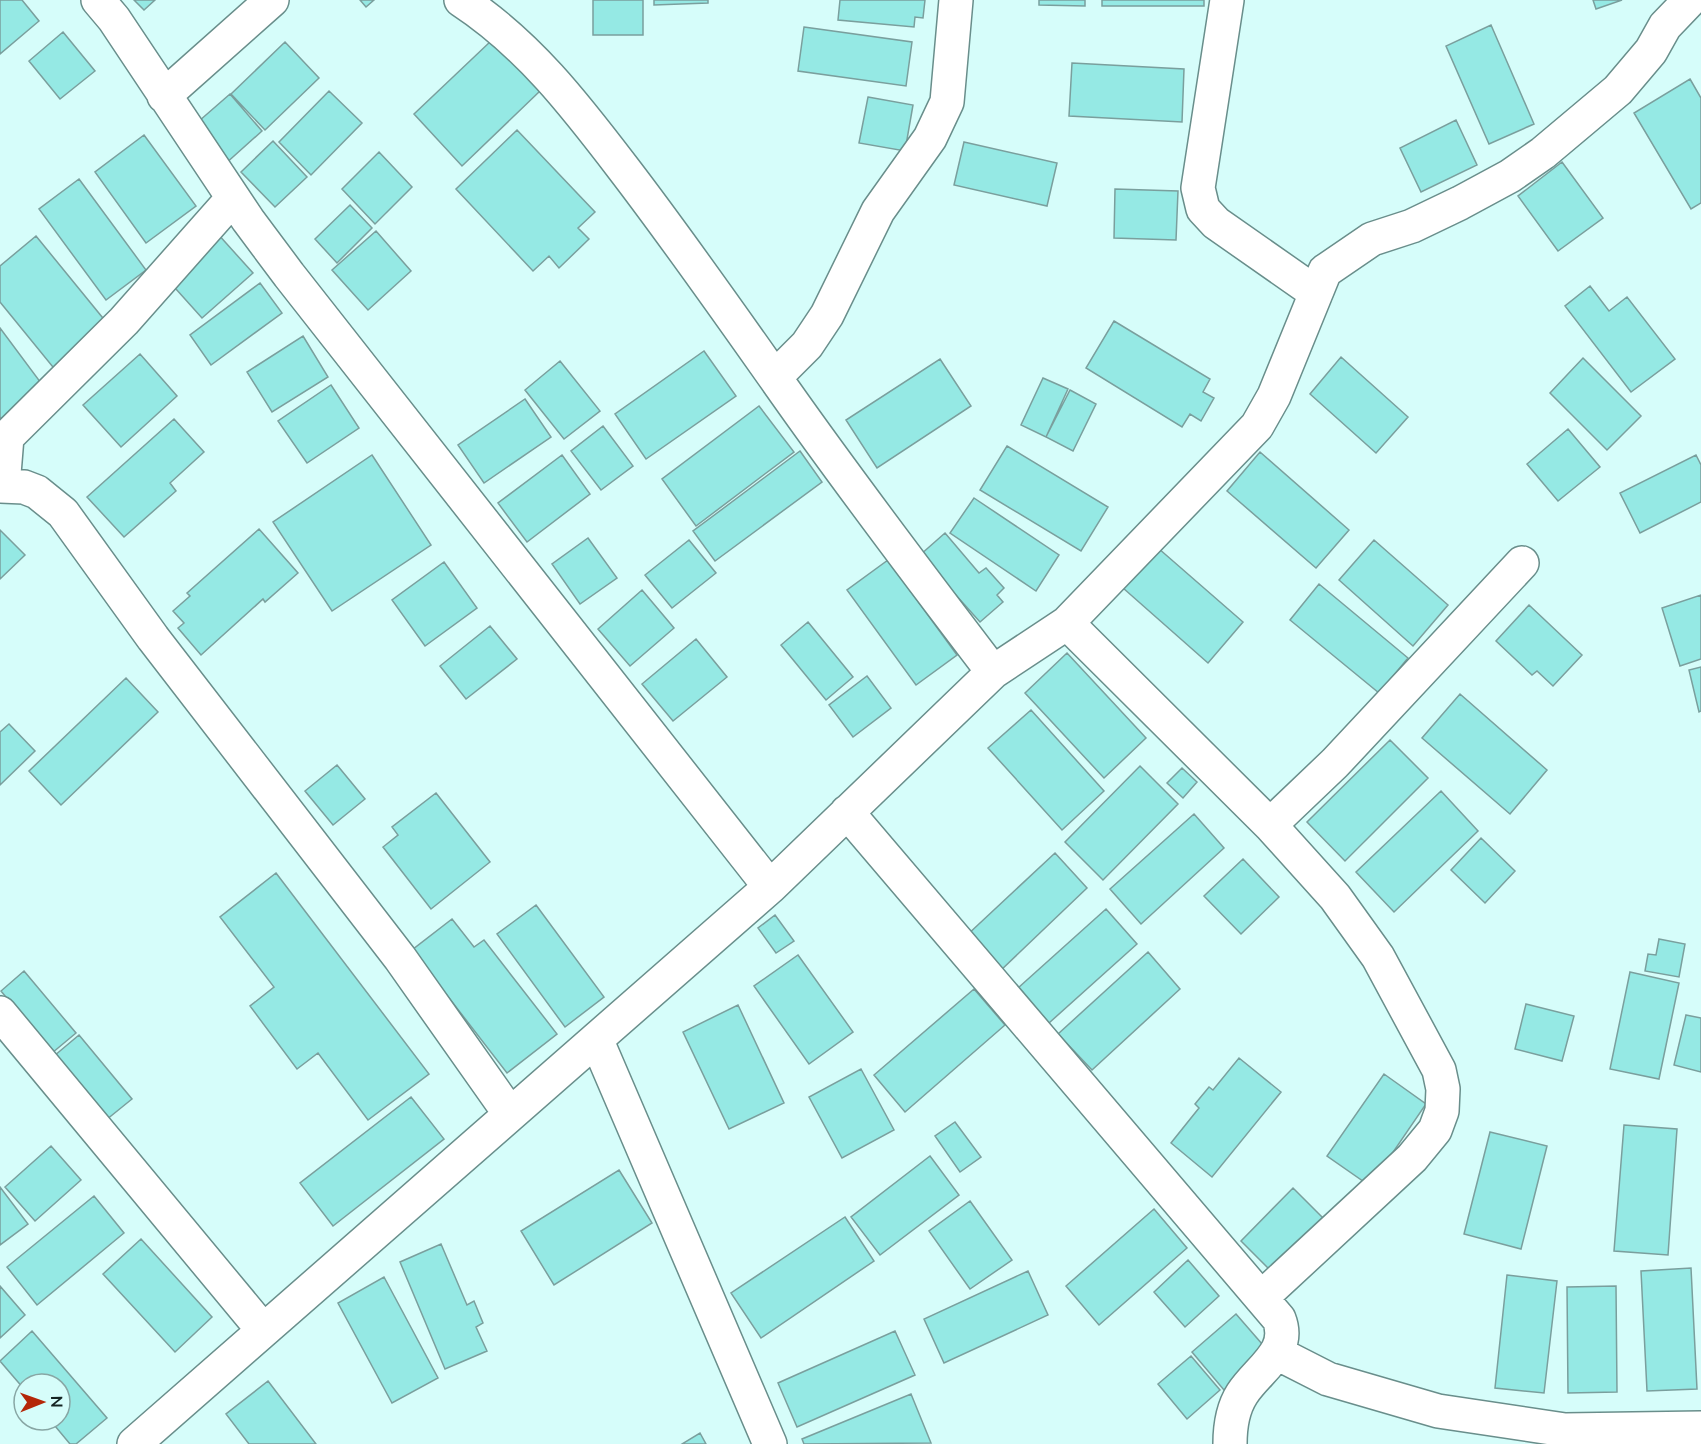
<svg xmlns="http://www.w3.org/2000/svg" width="1701" height="1444" viewBox="0 0 1701 1444" font-family="Mulish,sans-serif">
<style>
.building{fill:#95e9e4;stroke:#7a9f9d;stroke-width:1.5}
.lines{fill:none;stroke-linecap:round;stroke-linejoin:round}
.street-casing{stroke:#698e8b;stroke-width:36}
.street{stroke:#fff;stroke-width:33}
</style>
<rect width="100%" height="100%" fill="#d6fdfa"/>
<path class="building" d="M0 0H22L39 21 0 54Z
M134 0H155L144 10Z
M360 0H374L366 7Z
M593 0H643V35H593Z
M654 0H708V3L654 5Z
M840 0H925L923 18 915 17 914 27 838 20Z
M1039 0H1085V6L1039 5Z
M1102 0H1204V6H1102Z
M1593 0H1622L1596 9Z
M1491 25 1534 124 1489 144 1446 46Z
M804 27 912 42 906 86 798 71Z
M63 32 95 71 60 99 29 61Z
M492 40 540 91 462 166 414 114Z
M285 42 319 78 265 130 231 94Z
M1072 63 1184 69 1182 122 1069 116Z
M1690 79 1701 98V203L1691 209 1634 113Z
M329 91 362 123 311 175 279 142Z
M230 94 262 131 224 165 191 128Z
M868 97 913 105 905 151 859 143Z
M1456 120 1477 165 1421 192 1400 148Z
M517 130 595 212 578 228 589 239 559 268 549 256 533 271 456 189Z
M144 135 196 206 146 243 95 172Z
M273 141 307 177 275 207 241 172Z
M964 142 1057 163 1047 206 954 185Z
M379 152 412 187 375 224 342 189Z
M1562 162 1603 218 1558 251 1518 196Z
M79 179 146 270 106 300 39 209Z
M1115 189 1178 191 1176 240 1114 238Z
M350 205 372 228 337 263 315 239Z
M376 231 411 271 368 310 332 270Z
M217 233 253 273 202 318 167 279Z
M36 236 111 328 57 372 0 302V266Z
M260 283 282 313 211 365 190 335Z
M1590 286 1609 311 1627 297 1675 359 1631 392 1565 306Z
M1114 321 1210 379 1203 392 1214 398 1201 421 1190 414 1182 427 1086 368Z
M0 328 44 387 2 420 0 417Z
M303 336 328 377 272 412 247 372Z
M704 351 736 396 646 459 615 414Z
M140 354 177 396 121 447 83 405Z
M1341 357 1408 417 1376 453 1310 394Z
M1583 358 1641 416 1607 450 1550 393Z
M940 359 971 406 877 468 846 420Z
M560 361 600 411 564 439 525 390Z
M1043 378 1068 389 1046 437 1021 425Z
M331 385 359 428 307 463 278 421Z
M1070 390 1096 404 1073 451 1046 437Z
M525 399 551 437 484 483 458 445Z
M759 406 794 452 696 526 662 479Z
M174 419 204 452 170 483 176 491 124 537 87 497Z
M603 426 633 466 601 490 571 451Z
M1568 429 1600 467 1558 501 1527 464Z
M1007 446 1108 507 1081 551 980 490Z
M800 451 822 482 715 561 693 531Z
M1260 452 1349 530 1316 568 1227 491Z
M372 455 431 545 332 611 273 522Z
M562 455 590 494 527 542 498 503Z
M1696 455 1701 465V502L1640 533 1620 493Z
M974 498 1059 555 1036 591 950 533Z
M259 529 298 573 265 602 263 599 201 655 178 628 184 623 173 611 190 596 187 593Z
M0 530 25 555 0 579Z
M945 533 979 573 986 568 1004 588 997 595 1003 602 980 622 920 555Z
M588 538 617 578 580 604 552 564Z
M689 540 716 573 672 608 645 575Z
M1374 540 1448 605 1413 646 1339 580Z
M1158 548 1243 622 1208 663 1123 588Z
M888 560 957 655 916 685 847 590Z
M444 562 477 608 425 646 392 600Z
M1319 584 1408 658 1379 693 1290 620Z
M642 590 674 628 630 666 598 629Z
M1701 595V659L1680 666 1662 608Z
M1529 605 1582 655 1553 686 1537 671 1532 675 1496 641Z
M808 622 853 677 826 700 781 645Z
M490 626 517 659 466 699 440 666Z
M696 639 727 677 673 721 642 684Z
M1067 653 1146 738 1104 778 1025 693Z
M1701 667V711L1699 712 1689 670Z
M867 676 891 708 853 737 829 705Z
M126 678 158 712 61 805 29 771Z
M1460 694 1547 770 1510 814 1422 738Z
M1031 710 1104 791 1062 830 988 748Z
M9 724 35 751 0 785V732Z
M1390 740 1428 778 1345 861 1307 822Z
M337 765 365 799 333 825 305 791Z
M1140 766 1178 804 1103 880 1065 842Z
M1182 768 1197 782 1183 798 1167 783Z
M1441 791 1478 831 1394 912 1356 872Z
M436 793 490 862 431 909 383 847 398 835 392 827Z
M1194 814 1224 848 1141 924 1110 889Z
M1481 838 1515 871 1485 903 1451 870Z
M1055 853 1087 888 998 973 965 937Z
M1243 859 1279 897 1241 934 1204 896Z
M276 873 429 1074 368 1120 318 1053 297 1069 250 1006 274 987 220 917Z
M536 905 604 997 565 1027 497 934Z
M1106 909 1137 944 1049 1023 1018 988Z
M775 915 794 941 776 953 758 928Z
M452 919 474 947 484 940 557 1034 507 1073 412 950Z
M1659 939 1685 944 1679 977 1645 971 1648 954 1656 955Z
M1148 952 1180 989 1092 1070 1058 1034Z
M798 955 853 1032 809 1064 754 986Z
M24 971 76 1033 52 1053 1 991Z
M1630 972 1679 983 1659 1079 1610 1069Z
M974 989 1005 1025 905 1112 874 1075Z
M1526 1004 1574 1016 1562 1061 1515 1049Z
M738 1005 784 1103 729 1129 683 1032Z
M1686 1015 1701 1018V1072L1674 1065Z
M79 1035 132 1099 106 1120 54 1056Z
M1239 1058 1281 1092 1212 1177 1171 1143 1199 1108 1195 1104 1209 1087 1213 1090Z
M861 1069 894 1130 842 1158 809 1097Z
M1384 1074 1426 1104 1370 1186 1327 1156Z
M411 1097 444 1139 333 1226 300 1183Z
M955 1122 981 1157 960 1172 935 1136Z
M1624 1125 1677 1129 1668 1255 1614 1251Z
M1490 1132 1547 1146 1521 1249 1464 1234Z
M51 1146 81 1180 35 1221 5 1187Z
M930 1156 959 1195 880 1255 851 1217Z
M619 1170 652 1223 554 1285 521 1231Z
M0 1187 28 1224 0 1245Z
M1293 1188 1328 1223 1276 1276 1241 1241Z
M94 1196 124 1233 37 1305 7 1267Z
M970 1201 1012 1260 970 1289 929 1231Z
M1154 1209 1187 1248 1099 1325 1066 1286Z
M845 1217 874 1261 761 1338 731 1293Z
M141 1239 212 1317 175 1352 103 1274Z
M441 1244 467 1305 474 1301 483 1323 476 1327 487 1351 445 1369 400 1262Z
M1188 1260 1219 1296 1185 1327 1154 1292Z
M1691 1268 1697 1389 1647 1391 1641 1271Z
M1028 1271 1048 1315 944 1363 924 1319Z
M1507 1275 1557 1281 1544 1393 1495 1388Z
M384 1277 438 1378 392 1403 338 1303Z
M0 1286 25 1315 0 1338Z
M1616 1286 1617 1392 1568 1393 1567 1287Z
M1236 1314 1269 1352 1224 1390 1192 1352Z
M32 1331 107 1418 76 1444H70L50 1420H60V1384H24V1389L0 1361Z
M895 1331 915 1375 797 1427 778 1383Z
M1191 1356 1220 1390 1187 1419 1158 1384Z
M268 1381 316 1444H249L226 1414Z
M911 1394 931 1443 804 1444 802 1439Z
M700 1433 706 1444H682Z"/>
<g class="lines">
<defs>
<path id="street" d="M98 0 114 19 248 220 289 275 770 887
M461 0C528 44 575 105 623 168 679 241 732 317 785 392 852 487 922 579 993 672
M1227 0 1198 188 1203 209 1216 223 1316 293
M164 96 272 0
M775 377 807 345 827 315 878 211 930 138 947 102 956 0
M0 486 24 487 37 492 63 513 153 638 400 958 510 1114
M3 486 7 437 124 321 233 198
M1067 623 1270 825 1335 897 1378 957 1439 1070 1443 1089 1442 1111 1435 1130 1412 1158 1261 1298
M847 812 1279 1319C1292 1352 1258 1369 1242 1394 1233 1408 1230 1428 1230 1444
M1270 825 1335 763 1522 563
M0 1013 263 1330
M597 1041 770 1444
M1277 1353 1328 1379 1438 1411 1565 1430 1701 1428
M134 1444 770 887 993 672 1067 623 1257 426 1274 396 1325 271 1372 239 1412 226 1460 203 1510 176 1543 153 1618 90 1651 51 1665 26 1690 0"/>
</defs>
<use href="#street" class="street-casing"/>
<use href="#street" class="street"/>
</g>
<g transform="translate(42 1402) rotate(89)"><circle r="28" fill="#d6fdfa" stroke="#88a6a4" stroke-width="1.5"/>
<path d="M0-4.5L10 22L0 15L-10 22Z" fill="#b42709"/>
<text y="-9" font-size="16" font-weight="bold" text-anchor="middle" fill="#142322">N</text>
</g>
</svg>
